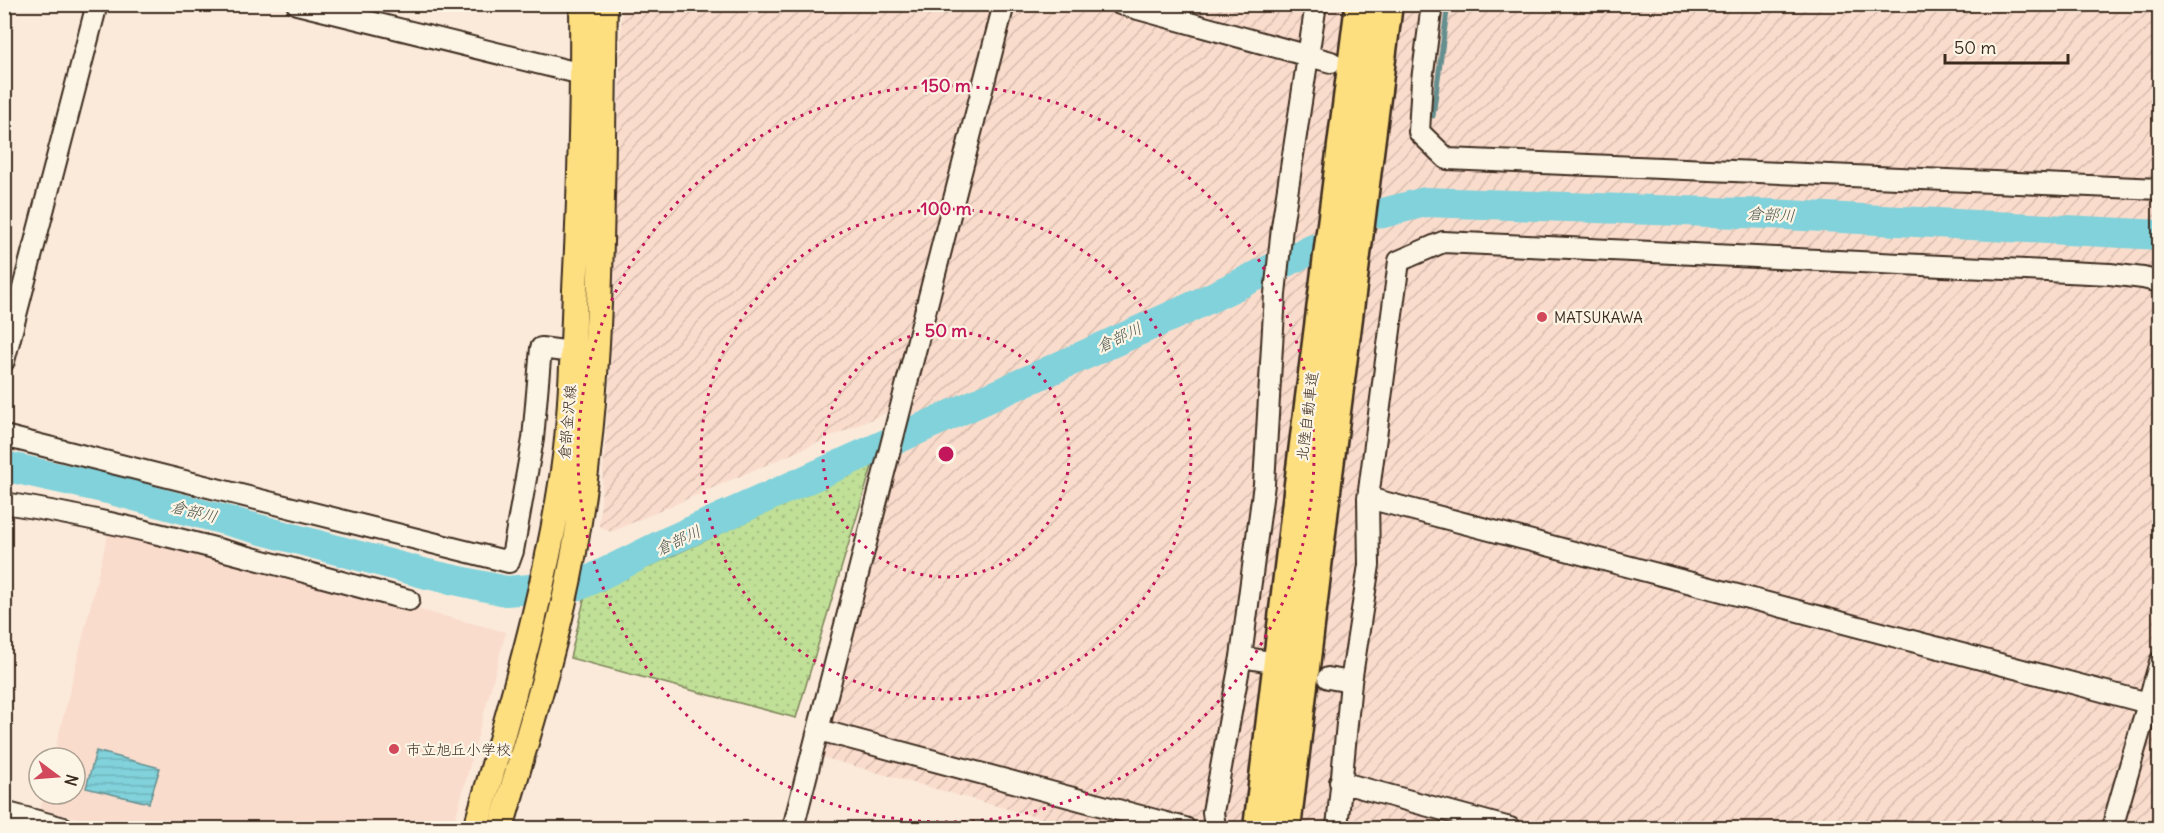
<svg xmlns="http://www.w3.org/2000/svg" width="2164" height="833" viewBox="0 0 2164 833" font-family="Delius,'Klee One',sans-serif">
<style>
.built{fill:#fadccc}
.industrial{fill:url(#industrial-furrows)}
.park{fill:url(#park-dots);stroke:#7e845a;stroke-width:1.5}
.water{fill:url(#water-rules);stroke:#658f8f;stroke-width:1.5}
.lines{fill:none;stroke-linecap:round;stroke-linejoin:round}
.stream{stroke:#658f8f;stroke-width:5}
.river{stroke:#81d2db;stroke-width:30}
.minor-casing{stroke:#3b2a1e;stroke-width:24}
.major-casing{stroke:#3b2a1e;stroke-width:28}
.highway-casing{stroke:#3b2a1e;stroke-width:33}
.minor{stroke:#fcf5e5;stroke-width:20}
.major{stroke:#fedf80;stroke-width:24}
.highway{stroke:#fedf80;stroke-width:28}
.ring{fill:none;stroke:#c2185b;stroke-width:3;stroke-dasharray:3 6}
.poi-dot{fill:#d1495b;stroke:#fcf5e5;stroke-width:2}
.labels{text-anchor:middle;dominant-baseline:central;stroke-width:4.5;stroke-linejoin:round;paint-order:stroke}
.poi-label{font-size:15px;fill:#3b2a1e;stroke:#fcf5e5;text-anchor:start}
.street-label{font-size:15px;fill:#3b2a1e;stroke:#fcf5e5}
.water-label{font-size:16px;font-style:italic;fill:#4c544d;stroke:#fcf5e5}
.centre{fill:#c2185b;stroke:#fcf5e5;stroke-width:3}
.ring-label{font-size:18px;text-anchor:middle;font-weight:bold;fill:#c2185b;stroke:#fcf5e5;stroke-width:4.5;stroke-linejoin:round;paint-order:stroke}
</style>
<defs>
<pattern id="industrial-furrows" width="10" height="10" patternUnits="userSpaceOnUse" patternTransform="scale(1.5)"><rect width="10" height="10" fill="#fadccc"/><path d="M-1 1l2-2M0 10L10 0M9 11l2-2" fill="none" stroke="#d7bdaf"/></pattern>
<pattern id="park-dots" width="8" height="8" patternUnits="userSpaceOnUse" patternTransform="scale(1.5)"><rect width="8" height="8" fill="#c0df97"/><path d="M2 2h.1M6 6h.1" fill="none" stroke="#a6c082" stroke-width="1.8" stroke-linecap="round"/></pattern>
<pattern id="water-rules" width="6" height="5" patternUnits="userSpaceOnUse" patternTransform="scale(1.5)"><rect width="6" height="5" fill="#81d2db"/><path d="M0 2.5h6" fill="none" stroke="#70b4bc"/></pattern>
</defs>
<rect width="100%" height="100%" fill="#fbeada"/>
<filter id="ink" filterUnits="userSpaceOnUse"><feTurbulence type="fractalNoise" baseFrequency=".0167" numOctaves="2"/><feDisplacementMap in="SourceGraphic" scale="12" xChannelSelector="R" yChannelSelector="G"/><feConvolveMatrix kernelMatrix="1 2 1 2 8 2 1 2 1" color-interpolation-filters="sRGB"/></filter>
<g filter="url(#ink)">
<path class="built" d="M109 530 506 632 453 828H119L40 809 44 794H75V758H53Z"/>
<path class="industrial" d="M622 5H2159V828H1060L1061 824 818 756 888 489 916 400 611 532 599 526 610 378Z"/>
<path class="park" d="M873 463 796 718 570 658 585 596Z"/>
<path class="water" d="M96 751 160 768 149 803 86 788Z"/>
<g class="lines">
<path class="stream" d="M1433 116 1448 4
M1368 825 1382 828"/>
<path class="river" d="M1383 213 1425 202 1769 214 2160 235
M4 466 108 489 427 574 506 591 580 585 667 542 1185 310 1313 249"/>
<defs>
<path id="minor" d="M297 4 582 74
M1120 4 1331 62
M1432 4 1422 80 1419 132 1447 159 2160 189
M4 361 97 4
M4 436 509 562 513 551 533 439 541 348 572 352
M1368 498 2148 703
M4 503C141 524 275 565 409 600
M1241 657 1265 661
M1328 678 1351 682
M819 730 1185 828
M1340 782 1510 828
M4 812 64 828
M793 828 1004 4
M1215 828 1213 812 1241 657 1264 484 1275 294 1282 227 1316 4
M1337 828 1351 682 1369 565 1368 498 1399 261 1443 242 2110 274 2143 278 2160 282
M2112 828 2160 662"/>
<path id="major" d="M476 828C511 704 550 578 566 449 572 396 573 343 575 290 580 195 583 100 582 4
M501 828C527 737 557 646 574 552 606 372 601 187 605 4"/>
<path id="highway" d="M1258 828 1299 484 1360 4
M1286 828 1327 482 1388 4"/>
</defs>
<use href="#minor" class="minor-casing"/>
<use href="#major" class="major-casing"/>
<use href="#highway" class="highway-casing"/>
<use href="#minor" class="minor"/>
<use href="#major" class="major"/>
<use href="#highway" class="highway"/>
</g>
</g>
<g class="ring">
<circle cx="946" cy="454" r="123"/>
<circle cx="946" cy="454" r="245"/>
<circle cx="946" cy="454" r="368"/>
</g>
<g class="poi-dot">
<circle cx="1542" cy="317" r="6"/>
<circle cx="394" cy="749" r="6"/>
</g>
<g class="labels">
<g class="poi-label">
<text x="1554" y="317">MATSUKAWA</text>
<text x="406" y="749">市立旭丘小学校</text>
</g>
<g class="street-label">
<text transform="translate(1307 416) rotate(-83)">北陸自動車道</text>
<text transform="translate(567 422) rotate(-85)">倉部金沢線</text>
</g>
<g class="water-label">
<text transform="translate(1771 214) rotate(3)">倉部川</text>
<text transform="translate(1119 337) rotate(-25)">倉部川</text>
<text transform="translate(194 511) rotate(14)">倉部川</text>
<text transform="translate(678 540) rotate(-25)">倉部川</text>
</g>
</g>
<circle cx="946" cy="454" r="9" class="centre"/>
<g class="ring-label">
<text x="946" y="92">150 m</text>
<text x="946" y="215">100 m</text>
<text x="946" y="337">50 m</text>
</g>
<rect width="2164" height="833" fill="none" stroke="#fcf5e5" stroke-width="24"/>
<rect x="12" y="12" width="2140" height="809" fill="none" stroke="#3b2a1e" stroke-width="2" filter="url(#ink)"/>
<g transform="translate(57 776) rotate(106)"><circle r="28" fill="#fcf5e5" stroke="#afa495" stroke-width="1.5"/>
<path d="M0-4.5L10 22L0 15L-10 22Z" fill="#d1495b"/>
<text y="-9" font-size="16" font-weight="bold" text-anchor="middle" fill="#3b2a1e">N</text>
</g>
<path d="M1945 54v9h123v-9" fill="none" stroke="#3b2a1e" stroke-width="3"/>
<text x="1954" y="54" font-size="18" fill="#3b2a1e" stroke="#fcf5e5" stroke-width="4.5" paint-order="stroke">50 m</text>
</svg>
